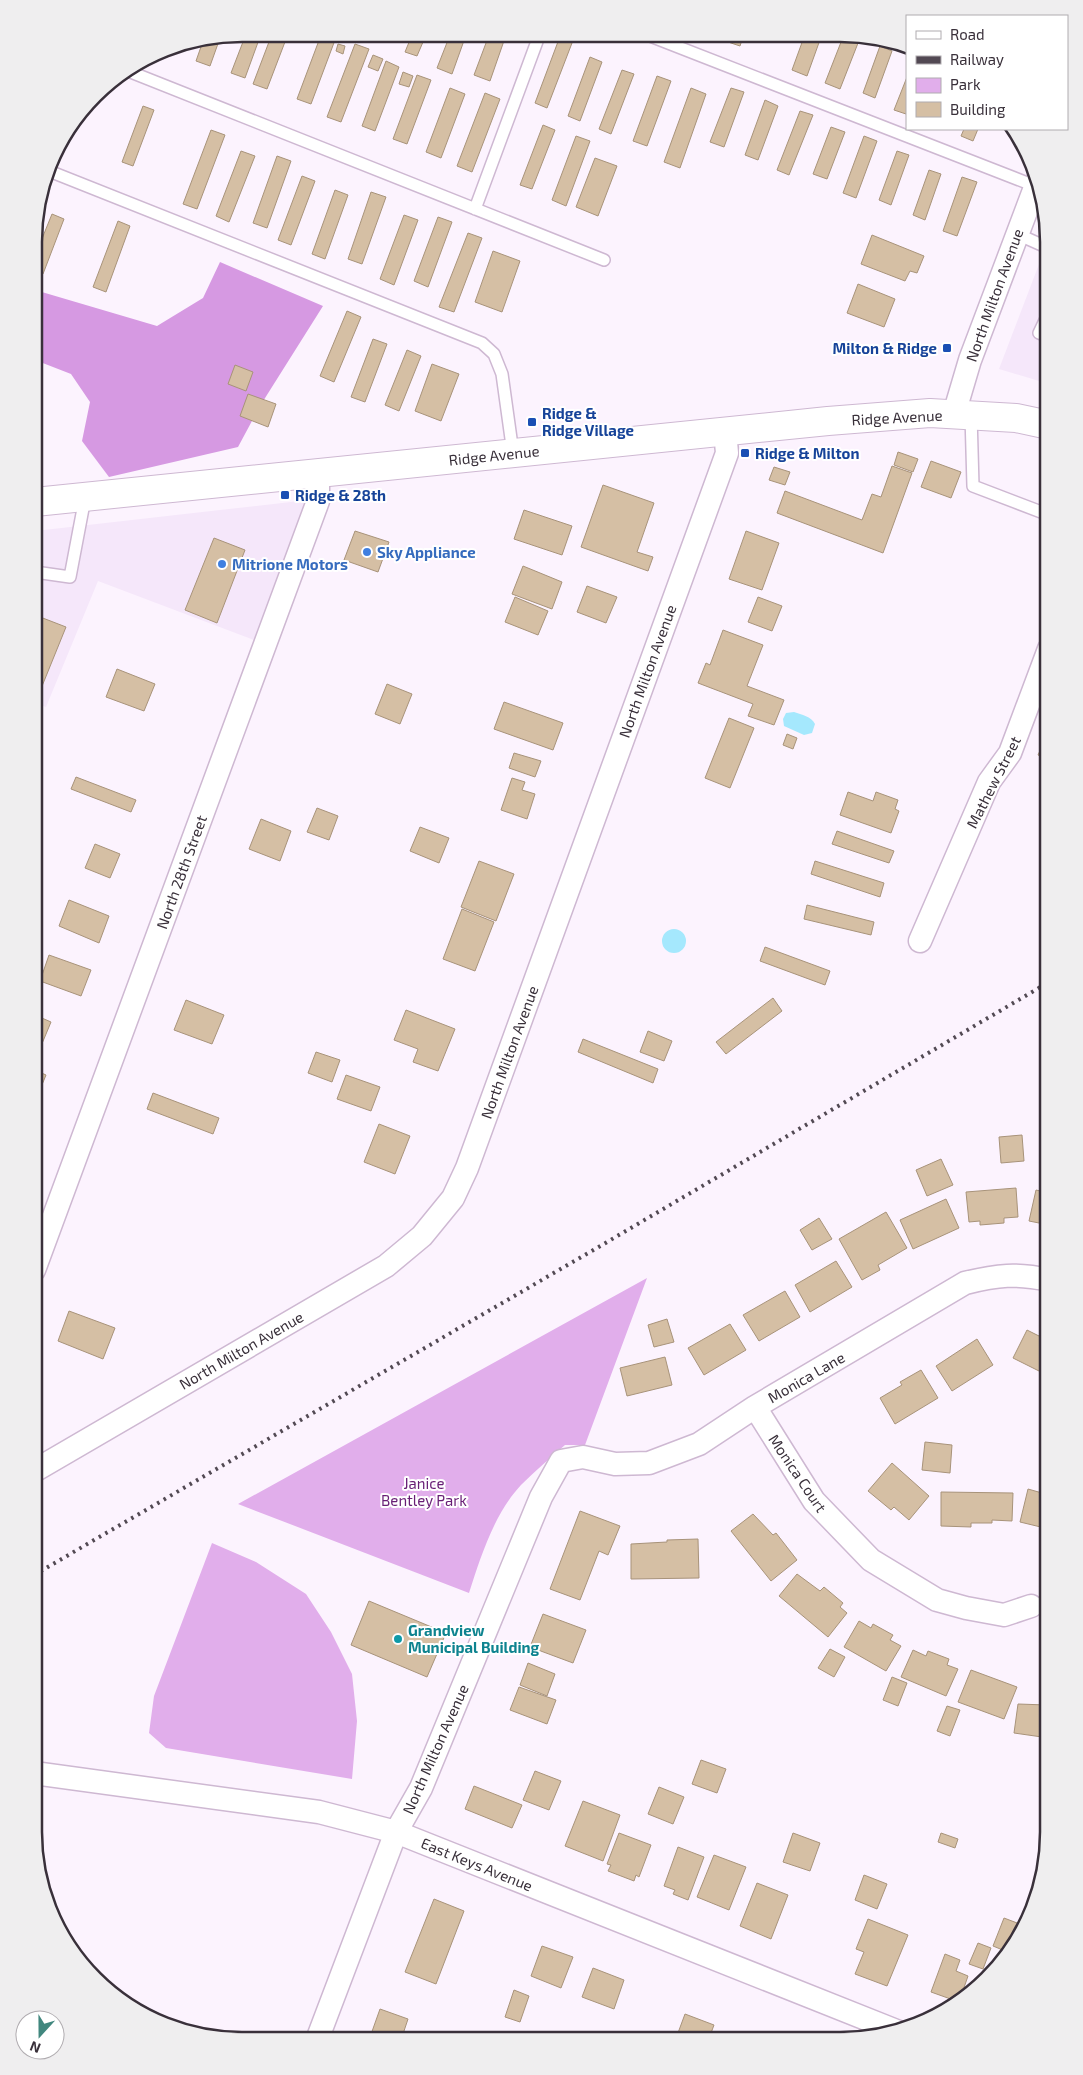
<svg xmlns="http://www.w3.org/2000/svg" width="1083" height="2075" viewBox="0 0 1083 2075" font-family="'Exo 2',sans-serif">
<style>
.commercial{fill:#f5e7fa}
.green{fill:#e1aeeb}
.forest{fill:#d699e2}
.water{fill:#a5e8fd}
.building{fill:#d5bfa4;stroke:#a8937a}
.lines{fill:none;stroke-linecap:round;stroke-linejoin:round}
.service-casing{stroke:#ceb8d2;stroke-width:14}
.minor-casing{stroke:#ceb8d2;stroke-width:25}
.tertiary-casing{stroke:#ceb8d2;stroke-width:30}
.service{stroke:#fff;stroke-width:11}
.minor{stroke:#fff;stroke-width:22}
.tertiary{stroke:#fff;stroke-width:28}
.rail{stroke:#524953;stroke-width:4;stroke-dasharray:2.5 5;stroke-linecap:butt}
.transit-dot{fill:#1a4fb4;stroke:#fff;stroke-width:2}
.shop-dot{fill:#3f7fe0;stroke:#fff;stroke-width:2}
.culture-dot{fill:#0f9aa8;stroke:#fff;stroke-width:2}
.labels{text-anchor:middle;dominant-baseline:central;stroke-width:4;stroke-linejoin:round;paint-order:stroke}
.street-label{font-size:15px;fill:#39303a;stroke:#fff}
.transit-label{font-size:15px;font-weight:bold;fill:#164399;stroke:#fff;text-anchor:start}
.shop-label{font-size:15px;font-weight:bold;fill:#366cbe;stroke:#fff;text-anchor:start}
.park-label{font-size:15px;fill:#681e75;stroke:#fff}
.culture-label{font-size:15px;font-weight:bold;fill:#0d838f;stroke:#fff;text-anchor:start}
.rim{fill:none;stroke:#39303a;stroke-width:2.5}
</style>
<rect width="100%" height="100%" fill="#fcf3fe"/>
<path class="commercial" d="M1049 238V384L999 369Z
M308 500 254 640 98 581 46 707 35 703V531Z"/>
<path class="green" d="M647 1278 585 1445H565C550 1458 535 1471 521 1485 494 1514 481 1556 469 1593L238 1504Z
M212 1543 256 1562 306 1594 331 1632 352 1674 357 1721 352 1779 166 1748 149 1733 154 1696Z"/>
<path class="forest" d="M220 262 323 306 260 406 238 447 109 477 82 441 90 402 71 374 35 360V290L157 326 203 298Z"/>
<path class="water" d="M794 712C802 715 811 716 815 724L812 733 804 735 784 726 783 719 786 713Z
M662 941a12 12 0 1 1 24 0a12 12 0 1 1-24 0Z"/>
<path class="building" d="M246 34H261L245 78 231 73Z
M272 34H288L267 89 253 84Z
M321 35 335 40 311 104 297 99Z
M373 35H387L384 42 372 38Z
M412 35H426L417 56 405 52Z
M450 35H466L452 74 437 68Z
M489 35H506L490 81 474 75Z
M695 37H710L708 42Z
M730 37H743L740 46 728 42Z
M804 37H821L807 76 792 70Z
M843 37 860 38 840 89 825 83Z
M220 38 210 66 196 61 203 41Z
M559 39 572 43 547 108 535 103Z
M338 44 345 46 343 54 336 51Z
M355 44 369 49 341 122 327 117Z
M880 46 892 51 875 98 863 93Z
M373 55 383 59 378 71 368 67Z
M590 57 602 62 580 121 568 116Z
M386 61 399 67 375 131 362 126Z
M622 70 634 74 611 134 599 129Z
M403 72 413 76 409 87 399 84Z
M417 75 431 80 407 144 393 139Z
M657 76 671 81 647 146 633 141Z
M907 77V113L906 114 894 110Z
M450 88 465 94 441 158 426 152Z
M691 88 706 94 680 168 664 162Z
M731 88 744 92 724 147 710 142Z
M485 93 500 99 472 172 457 166Z
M765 100 778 106 758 160 745 155Z
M143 106 154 110 133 166 122 162Z
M800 111 813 115 789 175 777 170Z
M543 125 555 130 532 189 520 185Z
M831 127 845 132 827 179 813 174Z
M964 129H978L973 141 961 136Z
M211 130 225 135 197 209 183 204Z
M576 136 590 141 566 206 552 200Z
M864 136 877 141 856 198 843 193Z
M241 151 255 156 229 222 216 216Z
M897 151 909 155 891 205 879 200Z
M277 156 291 161 267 228 253 223Z
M595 158 617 166 598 216 576 207Z
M929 170 941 174 925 220 913 215Z
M302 176 315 181 291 245 278 240Z
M962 177 977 182 957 236 943 231Z
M335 190 348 195 325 259 312 254Z
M371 192 386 197 362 264 348 259Z
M52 214 64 219 43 274 35 271V256Z
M404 215 418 220 394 285 380 279Z
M438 217 452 222 428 287 414 281Z
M118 221 130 226 106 292 93 287Z
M468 233 482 238 454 312 439 307Z
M872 235 924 256 917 273 910 271 905 281 861 264Z
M493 251 520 261 502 312 475 302Z
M858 284 895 299 884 327 847 313Z
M347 311 361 317 334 382 320 376Z
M373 339 387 344 365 402 351 397Z
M407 350 421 356 399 411 385 405Z
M432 364 459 374 441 421 415 411Z
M235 365 253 372 246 391 228 384Z
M248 394 276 404 268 427 240 416Z
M898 452 918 459 913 472 894 465Z
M931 461 961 472 951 498 921 487Z
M892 466 912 473 883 553 777 513 785 491 862 520 872 494 881 497Z
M774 467 790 472 785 485 769 480Z
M603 485 654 503 637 552 653 557 648 571 581 547Z
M524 510 572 526 562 555 514 539Z
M355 531 389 542 378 572 344 560Z
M746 531 779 543 762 590 729 579Z
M214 538 245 550 217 623 185 610Z
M523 566 562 582 552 609 512 594Z
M587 586 617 597 606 623 577 612Z
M515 597 548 611 538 635 505 622Z
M758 597 782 606 772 631 748 622Z
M35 615 66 627 36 701H35Z
M723 630 763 645 747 686 784 700 774 725 748 716 753 704 698 683 706 663 710 665Z
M117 669 155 684 144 711 106 697Z
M387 684 412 694 400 724 375 714Z
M504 702 563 723 553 750 494 729Z
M729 718 754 728 730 788 705 778Z
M787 734 797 738 793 749 783 745Z
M1043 744 1049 746V760L1038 755Z
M514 753 541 761 535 777 509 768Z
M76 777 136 800 131 812 71 789Z
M512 778 525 782 522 790 535 794 527 819 501 810Z
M848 792 873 801 876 792 898 800 895 809 899 811 891 833 840 815Z
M317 808 338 816 329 840 307 832Z
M261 819 291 831 280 861 249 849Z
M420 827 449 838 439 863 410 851Z
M837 831 894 851 889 863 832 844Z
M95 844 120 854 110 878 85 868Z
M479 861 514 874 496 921 461 907Z
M815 861 884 883 880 897 811 874Z
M69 900 109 916 99 943 59 926Z
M807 905 874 922 871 935 804 919Z
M462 909 494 922 475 971 443 959Z
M765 947 830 971 825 985 760 961Z
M49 955 91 970 81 996 40 981Z
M773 998 782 1011 726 1054 716 1042Z
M186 1000 224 1015 212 1044 174 1030Z
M406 1010 455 1029 438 1071 413 1062 418 1049 394 1040Z
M35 1015 51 1022 41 1046 35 1044Z
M648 1031 672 1041 664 1061 640 1052Z
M583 1039 658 1069 653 1083 578 1052Z
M316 1052 340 1060 332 1082 308 1073Z
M35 1070 46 1075 35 1102Z
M346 1075 380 1087 371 1111 337 1099Z
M153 1093 219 1118 213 1134 147 1109Z
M379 1124 410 1136 395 1174 364 1162Z
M1022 1135 1024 1161 1001 1163 999 1137Z
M941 1159 953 1185 927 1196 916 1170Z
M1016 1188 1018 1217 1004 1218V1223L980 1225V1221L969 1222 966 1192Z
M1036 1190 1049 1193V1225L1029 1221Z
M946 1199 959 1228 913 1249 900 1220Z
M886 1212 907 1248 878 1265 880 1270 862 1280 839 1239Z
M819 1218 832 1239 812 1250 800 1230Z
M836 1261 852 1287 810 1312 795 1285Z
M785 1291 800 1317 759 1341 743 1315Z
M69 1311 115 1328 103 1359 58 1341Z
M667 1319 674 1342 654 1347 648 1325Z
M730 1324 746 1350 704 1375 688 1348Z
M1027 1330 1039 1336 1040 1333 1049 1337V1376L1013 1358Z
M977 1339 993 1365 952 1391 936 1366Z
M665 1357 672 1385 627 1396 620 1368Z
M921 1370 938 1398 895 1424 880 1398 902 1385 900 1382Z
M925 1442 952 1445 950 1473 922 1470Z
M892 1463 929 1496 909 1520 894 1507 891 1510 868 1491Z
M1028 1489 1049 1495V1529L1020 1522Z
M941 1492 1013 1493 1012 1521 992 1520V1523H971V1527L941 1526Z
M580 1511 620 1526 608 1555 599 1551 580 1600 550 1589Z
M753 1514 773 1535 776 1533 797 1560 771 1581 731 1531Z
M698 1539 699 1578 631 1579V1544L667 1542V1540Z
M797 1574 820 1591 824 1587 843 1603 840 1607 847 1613 828 1637 779 1596Z
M369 1601 446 1633 427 1677 351 1645Z
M543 1614 586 1630 573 1663 530 1647Z
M859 1621 871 1628 873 1624 893 1635 890 1640 901 1646 886 1671 844 1647Z
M830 1649 845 1657 834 1677 818 1668Z
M913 1650 926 1656 928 1651 949 1659 947 1665 958 1669 946 1696 901 1677Z
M528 1663 555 1674 547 1696 520 1685Z
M971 1670 1017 1687 1004 1719 958 1702Z
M892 1677 907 1683 898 1706 883 1700Z
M519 1687 556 1700 547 1724 510 1710Z
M1048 1702 1049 1738 1014 1733 1018 1704 1047 1705Z
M947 1706 960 1710 950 1736 937 1731Z
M701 1760 726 1769 717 1793 692 1784Z
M535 1771 561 1781 549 1810 523 1800Z
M474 1786 522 1805 512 1828 465 1809Z
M659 1787 684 1797 673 1824 648 1814Z
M583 1801 620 1815 603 1861 565 1846Z
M619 1833 651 1845 639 1877 636 1875 634 1881 608 1871 611 1865 607 1864Z
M793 1833 820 1843 810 1871 783 1862Z
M941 1833 958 1839 955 1848 938 1842Z
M678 1847 704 1857 688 1900 673 1894 675 1890 664 1886Z
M714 1855 746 1867 729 1910 697 1897Z
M864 1875 887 1884 877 1909 855 1900Z
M757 1883 788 1895 771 1939 740 1926Z
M434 1899 464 1911 436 1984 405 1972Z
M1004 1918 1025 1926 1010 1953 993 1946Z
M868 1919 908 1935 887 1986 855 1974 864 1952 856 1949Z
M978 1943 991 1948 983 1969 969 1964Z
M542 1946 573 1957 561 1988 531 1976Z
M945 1954 960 1960 956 1971 968 1976 959 2002 931 1992Z
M593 1968 624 1980 614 2009 582 1997Z
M514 1990 529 1996 520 2022 505 2017Z
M380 2009 408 2019 402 2037 410 2040H369Z
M685 2014 714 2025 708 2041H675Z
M729 2034 747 2041H726Z"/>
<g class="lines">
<defs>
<path id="service" d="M650 36 1035 186
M128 71 604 260
M49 171 482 343 494 354 502 374 513 453
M475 209 539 36
M1017 234 1044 246 1049 251
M1049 337 1039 333 1049 312
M971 415 973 486 1049 515
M35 572 70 577 85 498"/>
<path id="minor" d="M954 414 970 360 1039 177
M920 941 989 782 1010 753 1049 649
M34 1270 318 501V472
M755 1407 814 1501 871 1560 937 1600 966 1608 1004 1615 1031 1606
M34 1471 386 1266 422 1236 453 1198 467 1168 727 453 725 431
M34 1773 319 1812 396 1832 899 2032
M317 2040 396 1832 421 1788 541 1497 561 1461 583 1457 615 1464 649 1463 699 1444 755 1407 965 1283C998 1275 1016 1273 1049 1280"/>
<path id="tertiary" d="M35 502 828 421 930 413 1016 418 1049 425"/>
</defs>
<use href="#service" class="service-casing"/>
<use href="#minor" class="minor-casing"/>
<use href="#tertiary" class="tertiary-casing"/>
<use href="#service" class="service"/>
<use href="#minor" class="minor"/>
<use href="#tertiary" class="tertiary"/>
<path class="rail" d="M34 1575 602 1245 1049 982"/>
</g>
<g class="transit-dot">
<rect x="942" y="343" width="10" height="10" rx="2.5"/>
<rect x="527" y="417" width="10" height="10" rx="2.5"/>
<rect x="740" y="448" width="10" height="10" rx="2.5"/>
<rect x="280" y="490" width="10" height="10" rx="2.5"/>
</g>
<g class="shop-dot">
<circle cx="367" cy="552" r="5"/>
<circle cx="222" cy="564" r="5"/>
</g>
<circle class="culture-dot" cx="398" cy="1639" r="5"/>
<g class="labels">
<g class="street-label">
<text transform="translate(994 295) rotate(-70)">North Milton Avenue</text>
<text transform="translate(897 417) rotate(-3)">Ridge Avenue</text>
<text transform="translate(494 455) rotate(-6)">Ridge Avenue</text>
<text transform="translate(647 671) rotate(-70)">North Milton Avenue</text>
<text transform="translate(993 782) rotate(-63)">Mathew Street</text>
<text transform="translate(181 872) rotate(-70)">North 28th Street</text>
<text transform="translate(509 1052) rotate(-70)">North Milton Avenue</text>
<text transform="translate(241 1350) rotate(-30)">North Milton Avenue</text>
<text transform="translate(806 1377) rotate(-30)">Monica Lane</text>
<text transform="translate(798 1473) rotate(56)">Monica Court</text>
<text transform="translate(435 1749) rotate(-66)">North Milton Avenue</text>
<text transform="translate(477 1864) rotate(22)">East Keys Avenue</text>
</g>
<g class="transit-label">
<text x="937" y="348" text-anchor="end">Milton &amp; Ridge</text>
<text x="542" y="413">Ridge &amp;<tspan x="542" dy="17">Ridge Village</tspan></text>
<text x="755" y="453">Ridge &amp; Milton</text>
<text x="295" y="495">Ridge &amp; 28th</text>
</g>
<g class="shop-label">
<text x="377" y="552">Sky Appliance</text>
<text x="232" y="564">Mitrione Motors</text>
</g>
<g class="park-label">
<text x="424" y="1483">Janice<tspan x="424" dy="17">Bentley Park</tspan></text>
</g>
<g class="culture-label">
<text x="408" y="1630">Grandview<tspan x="408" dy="17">Municipal Building</tspan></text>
</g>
</g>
<path d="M0 0H1083V2075H0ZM242 42H840A200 200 0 0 1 1040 242V1832A200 200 0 0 1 840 2032H242A200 200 0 0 1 42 1832V242A200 200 0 0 1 242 42Z" fill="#efeeef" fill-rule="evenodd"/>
<path class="rim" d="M242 42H840A200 200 0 0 1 1040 242V1832A200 200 0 0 1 840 2032H242A200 200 0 0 1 42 1832V242A200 200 0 0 1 242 42Z"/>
<rect x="906" y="15" width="162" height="115" fill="#ffffff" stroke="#b0acb0"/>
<rect x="916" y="31" width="25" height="8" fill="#ffffff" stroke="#b0acb0"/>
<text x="950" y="40" font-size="15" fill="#39303a">Road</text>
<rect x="916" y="56" width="25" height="8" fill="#524953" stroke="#b0acb0"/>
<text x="950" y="65" font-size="15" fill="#39303a">Railway</text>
<rect x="916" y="78" width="25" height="15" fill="#e1aeeb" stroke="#b0acb0"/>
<text x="950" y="90" font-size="15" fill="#39303a">Park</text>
<rect x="916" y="102" width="25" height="15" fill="#d5bfa4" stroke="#b0acb0"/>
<text x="950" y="115" font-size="15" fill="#39303a">Building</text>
<g transform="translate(40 2035) rotate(201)"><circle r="24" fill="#ffffff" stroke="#b0acb0"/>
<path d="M0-4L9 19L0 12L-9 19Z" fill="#41877e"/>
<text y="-8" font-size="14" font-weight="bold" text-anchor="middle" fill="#39303a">N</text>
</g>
</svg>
